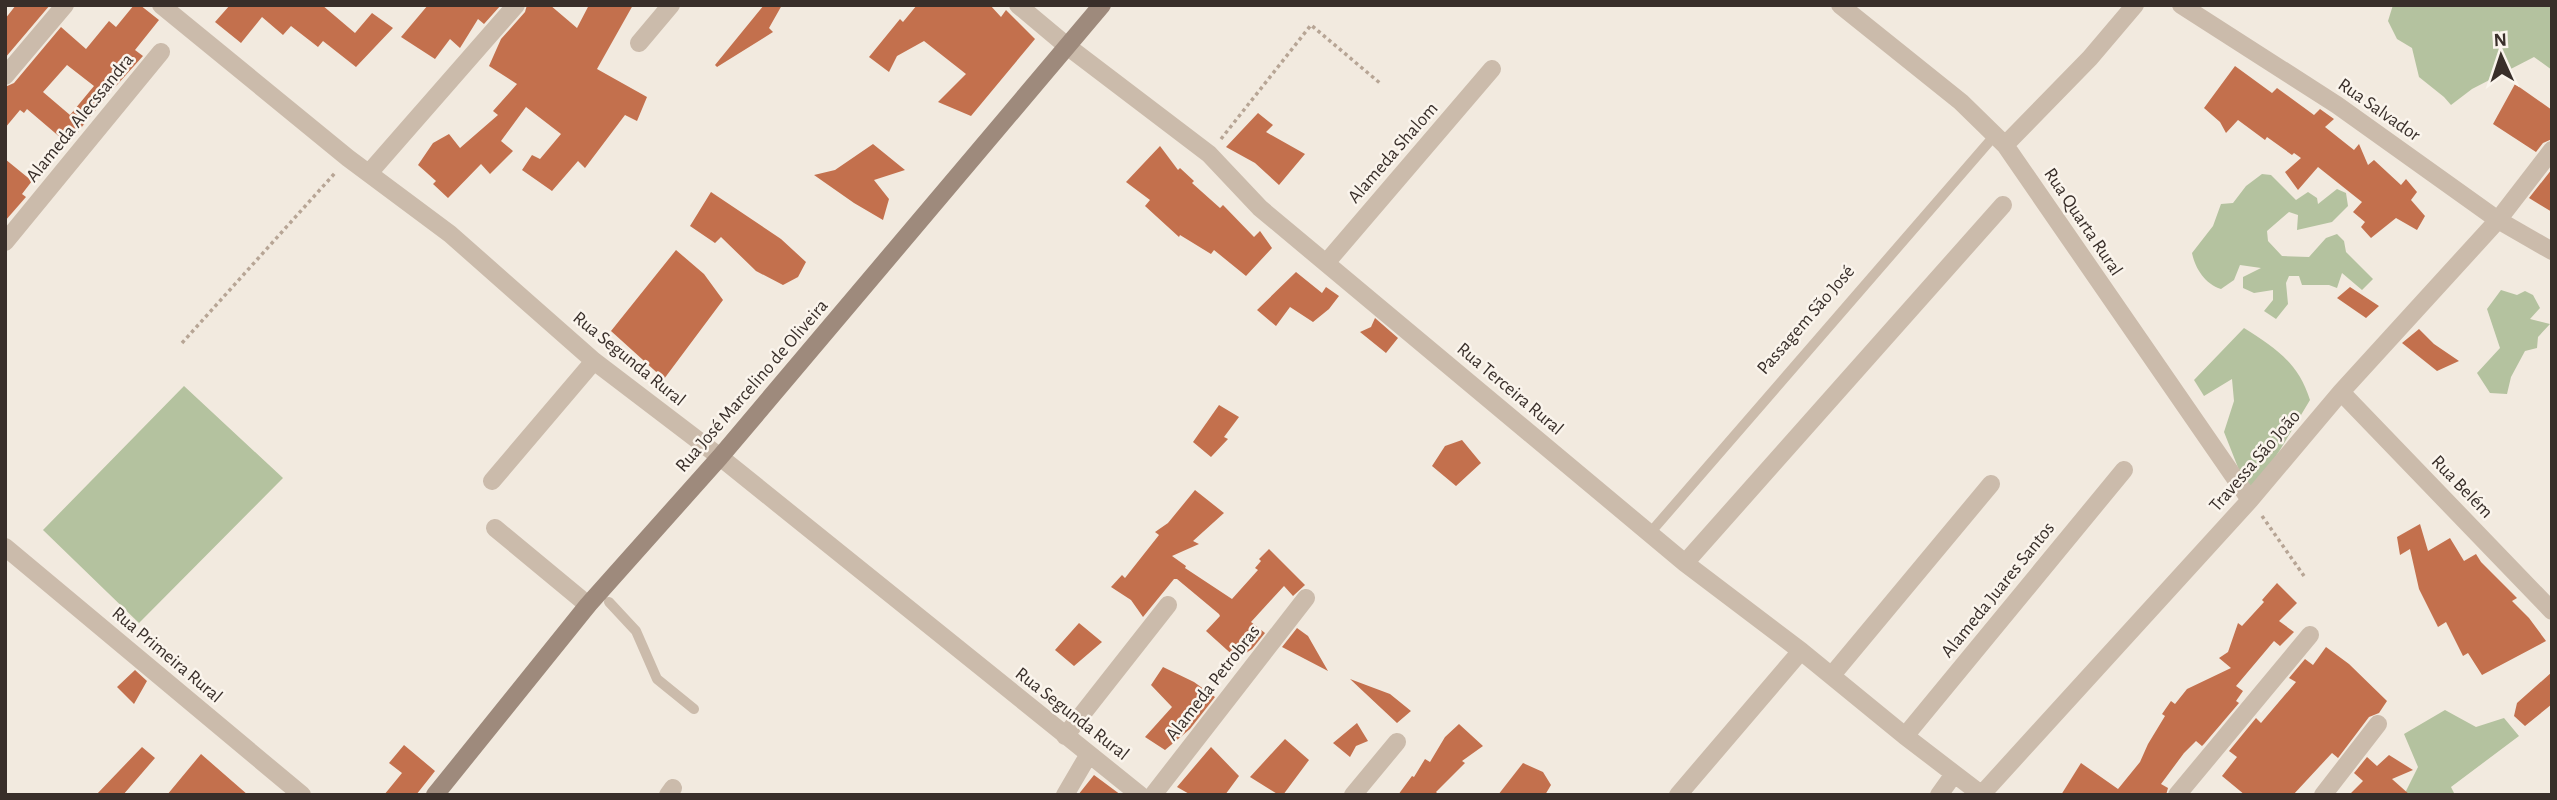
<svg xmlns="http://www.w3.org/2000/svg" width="2557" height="800" viewBox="0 0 2557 800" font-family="'Alegreya Sans',sans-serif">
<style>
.green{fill:#b4c29f}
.building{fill:#c3704d;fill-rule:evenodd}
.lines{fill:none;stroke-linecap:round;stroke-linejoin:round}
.path{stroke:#b7a595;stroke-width:3.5;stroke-dasharray:3.5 3.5;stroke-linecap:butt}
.lane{stroke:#cbbbab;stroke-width:10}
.street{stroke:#cbbbab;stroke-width:18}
.secondary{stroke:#9e8a7c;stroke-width:18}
.labels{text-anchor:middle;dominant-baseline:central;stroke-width:5;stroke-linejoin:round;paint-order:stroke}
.street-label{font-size:19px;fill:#392f2a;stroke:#faf4ec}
</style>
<rect width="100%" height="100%" fill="#f2eadf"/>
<path class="green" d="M2393 5H2549L2552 11V70L2534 57 2472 89 2451 105 2444 97 2419 77 2412 48 2397 39 2388 21Z
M2262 174 2271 175 2296 200 2308 192 2317 198 2318 204 2337 189 2346 193 2348 206 2332 222 2297 230 2298 215 2289 212 2267 231 2268 241 2282 256 2309 257 2326 238 2337 234 2344 241 2346 252 2373 279 2362 290 2342 273 2337 288 2329 285H2302L2299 276H2289L2286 283 2288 304 2276 319 2264 311 2273 300V290L2254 293 2243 288V277L2261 268 2240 265 2234 280 2221 289C2205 284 2195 268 2192 253L2213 226 2221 204 2233 203 2246 186Z
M2501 290 2517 295 2525 291 2533 295 2540 308 2530 319 2550 324 2538 337 2537 348 2525 351 2511 377 2507 394 2490 393 2477 373 2500 348 2487 309Z
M2244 328C2275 348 2298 362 2310 400L2280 450 2253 490 2239 470 2224 432 2234 401 2232 379 2204 396 2194 380Z
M184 386 283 478 139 623 43 530Z
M2445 710 2476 727 2504 718 2519 736 2451 787 2455 795H2404L2418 767 2404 734Z"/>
<path class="building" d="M16 5H50L5 58V19Z
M134 5H140L159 20 135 50 143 56 107 96 68 144 27 109 24 113 20 110 5 128V87L14 83 61 27 86 49 109 21 116 27ZM67 65 94 86 70 115 43 92Z
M230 5H322L355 33 372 13 393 28 356 67 323 41 318 47 291 26 283 35 262 17 241 43 215 22Z
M428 5H501L484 24 478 19 460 48 450 39 435 59 401 37Z
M527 5H550L577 28 589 5H633L597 69 647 97 637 121 625 115 585 168 578 161 552 191 522 170 532 155 540 159 561 134 526 107 501 141 513 151 490 174 481 164 448 198 433 184 436 181 418 165 433 143 449 134 460 148 498 115 493 111 517 84 489 66 501 39 525 12Z
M764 5H782L769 28 773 32 717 67 715 65Z
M917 5H990L1001 17 1006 10 1035 39 971 116 938 102 966 74 924 41 897 56 889 72 869 57 900 19 903 22Z
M2235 66 2272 93 2277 88 2314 115 2320 109 2334 119 2325 127 2354 150 2359 144 2368 165 2374 160 2401 185 2406 179 2417 192 2411 200 2425 216 2417 230 2396 218 2371 238 2361 227 2365 222 2353 212 2362 202 2318 167 2298 190 2285 172 2301 158 2294 153 2292 155 2267 137 2265 140 2238 120 2226 133 2220 122 2204 108Z
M2515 84 2552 110V139L2543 143 2536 152 2493 124Z
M1258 113 1273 125 1266 132 1305 154 1279 185 1255 163 1226 147Z
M873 144 905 170 874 180 889 199 883 220 854 203 814 175 835 170Z
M1160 146 1178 170 1180 168 1194 181 1192 183 1220 208 1223 205 1254 237 1260 231 1272 248 1246 276 1214 250 1211 254 1180 235 1179 237 1145 206 1150 200 1126 182Z
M5 159 32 181 22 194 26 197 5 221Z
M2552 169V212L2529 198Z
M711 192 781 239 806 262 798 277 783 285 756 271 721 237 715 243 690 226Z
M676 250 704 274 723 300 664 379 611 331Z
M1296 272 1322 293 1326 287 1339 296 1329 309 1313 322 1290 307 1276 326 1257 310Z
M2350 287 2379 306 2366 318 2337 298Z
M1375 318 1398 338 1386 353 1360 332 1371 327Z
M2419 329 2434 344 2459 361 2437 371 2402 343Z
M1219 405 1239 417 1224 437 1228 439 1211 457 1193 442Z
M1462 440 1481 463 1456 486 1432 466 1445 446Z
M1195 490 1224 513 1193 541 1199 544 1172 556 1186 566 1185 568 1232 599 1258 570 1255 568 1261 561 1259 559 1269 549 1305 585 1293 596 1284 586 1251 622 1265 633 1252 649 1237 659 1206 631 1220 616 1219 614 1177 579H1174L1143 617 1131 600 1111 587 1122 575 1125 578 1159 535 1155 532 1168 523Z
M2420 524 2428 551 2450 538 2464 561 2476 554 2481 562 2517 598 2512 601 2529 618 2546 641 2482 675 2468 653 2463 656 2446 622 2438 627 2419 589 2410 549 2400 555 2397 537Z
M2277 583 2297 603 2279 621 2294 632 2280 646 2274 641 2236 686 2243 691 2236 701 2239 703 2204 744 2202 746 2196 741 2184 753 2161 784 2168 788 2166 795H2061L2081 763 2118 789 2140 762 2148 744 2165 716 2162 714 2171 701 2175 704 2187 689 2231 668 2219 658 2228 652 2238 623 2242 626 2264 602 2262 600Z
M1079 623 1102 642 1074 666 1055 650Z
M1297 628 1308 636 1328 671 1282 647Z
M2326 647 2349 664 2387 701 2379 713 2369 717 2338 758 2332 753 2293 795H2245L2222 776 2237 757 2229 751 2256 718 2261 723 2296 682 2289 678 2305 659 2313 665Z
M1163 667 1194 682 1215 697 1190 729 1165 750 1145 737 1172 707 1151 685Z
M135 670 147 681 134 704 117 687Z
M2552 672V704L2525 726 2514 716 2517 703Z
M1350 679 1390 694 1411 711 1397 723Z
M1357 723 1368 741 1356 746 1350 757 1333 743Z
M1459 724 1483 746 1462 761 1465 763 1436 792 1439 795H1398L1412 776 1414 777 1425 759 1430 762 1445 737Z
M1285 739 1309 760 1283 795H1279L1250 777Z
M404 745 435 771 416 795H384L402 773 389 763Z
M142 747 155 758 123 795H96Z
M1211 747 1239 776 1225 795H1191L1177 787Z
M201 754 248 795H167Z
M2389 755 2413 770 2392 779 2410 795H2356L2358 793 2349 795 2363 781 2354 773 2367 757 2377 766Z
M1523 763 1543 772 1551 785 1545 795H1498Z
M1094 775 1121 795H1078Z"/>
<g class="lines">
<path class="path" d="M1221 139 1311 25 1381 84
M182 343 335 173
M2262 516 2304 576"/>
<path class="lane" d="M1650 533 1995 135
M609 602 636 631 657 679 694 709"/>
<path class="street" d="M161 5 348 158 450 234 594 361 720 457 1140 795
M1018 5 1067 46 1209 154 1260 208 1685 563 1801 651 1905 736 1982 795
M1840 5 1961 102 2005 145 2250 500
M2181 5 2337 105 2498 220 2552 251
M639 43 671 5
M5 76 65 5
M2005 145 2090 58 2135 5
M369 173 516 5
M5 242 161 52
M1326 263 1492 69
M2341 392 2552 611
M492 481 594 361
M495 528 588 605
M5 547 302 795
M1685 563 2003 205
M1832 675 1991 484
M1065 736 1168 605
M1905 736 2124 470
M1982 794 2250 500 2341 392 2498 220 2552 150
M668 795 673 788
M1065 795 1089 754
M1153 795 1306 598
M1353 795 1397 742
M1678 795 1801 651
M1939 795 1954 774
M2177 795 2310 635
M2323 795 2378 724"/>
<path class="secondary" d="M435 795 588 605 720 457 1102 5"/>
</g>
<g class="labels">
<g class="street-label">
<text transform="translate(2379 110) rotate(35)">Rua Salvador</text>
<text transform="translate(80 118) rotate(-51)">Alameda Alecssandra</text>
<text transform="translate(1393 153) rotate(-49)">Alameda Shalom</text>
<text transform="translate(2083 222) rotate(56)">Rua Quarta Rural</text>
<text transform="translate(1806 320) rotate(-49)">Passagem São José</text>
<text transform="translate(629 359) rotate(39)">Rua Segunda Rural</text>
<text transform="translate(752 386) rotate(-49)">Rua José Marcelino de Oliveira</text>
<text transform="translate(1510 389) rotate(40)">Rua Terceira Rural</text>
<text transform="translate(2255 461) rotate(-49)">Travessa São João</text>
<text transform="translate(2462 487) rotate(46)">Rua Belém</text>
<text transform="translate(1998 590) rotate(-51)">Alameda Juares Santos</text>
<text transform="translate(167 655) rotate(40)">Rua Primeira Rural</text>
<text transform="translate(1213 683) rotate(-52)">Alameda Petrobras</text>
<text transform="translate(1072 714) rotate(38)">Rua Segunda Rural</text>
</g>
</g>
<rect width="2557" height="800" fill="none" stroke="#392f2a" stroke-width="14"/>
<g transform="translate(2501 56) rotate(357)" stroke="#faf4ec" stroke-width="5" paint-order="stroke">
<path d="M0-5L12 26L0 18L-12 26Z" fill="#392f2a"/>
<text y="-10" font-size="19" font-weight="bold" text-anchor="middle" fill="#392f2a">N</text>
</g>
</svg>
